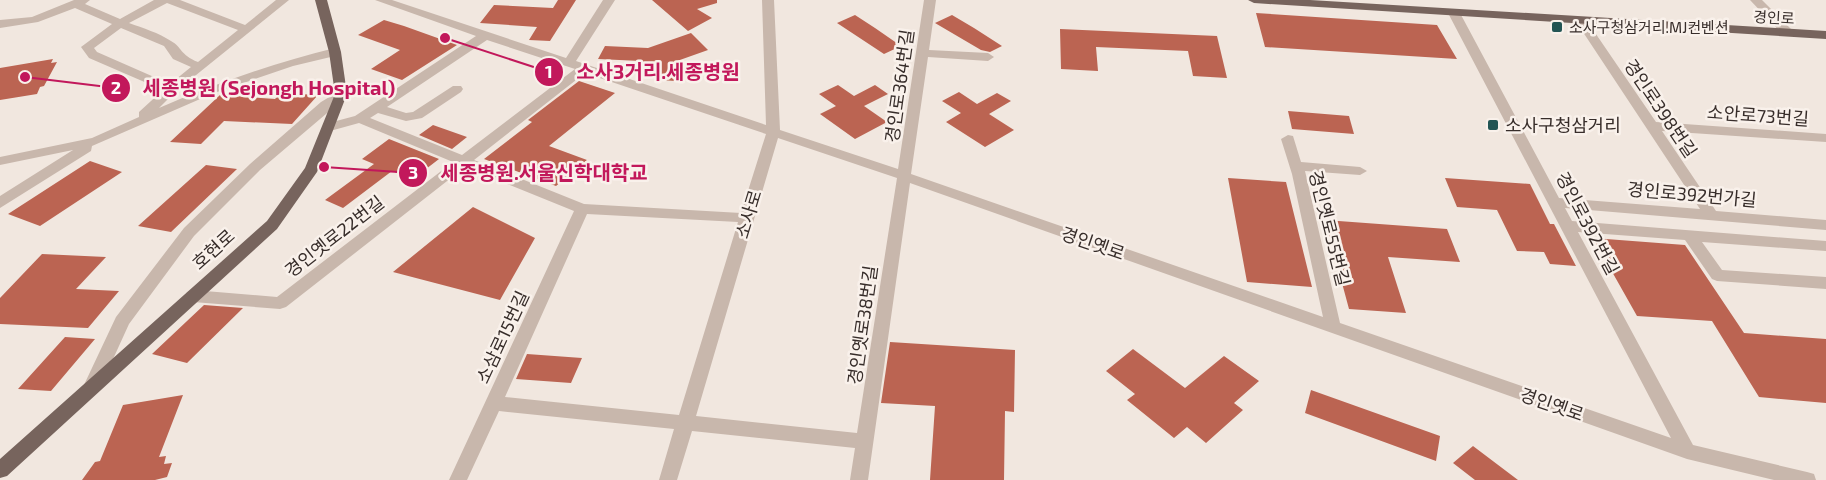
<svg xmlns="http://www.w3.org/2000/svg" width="1826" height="480" viewBox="0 0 1826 480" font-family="'Exo 2','Noto Sans KR',sans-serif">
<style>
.building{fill:#bb6452}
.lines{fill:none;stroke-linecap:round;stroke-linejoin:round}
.minor{fill:#c8b7ac;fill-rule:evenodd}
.major{fill:#77645d;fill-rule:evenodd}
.poi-dot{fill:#235554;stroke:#f9f1eb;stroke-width:2}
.labels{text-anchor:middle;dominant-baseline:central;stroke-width:5;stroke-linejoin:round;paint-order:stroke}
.far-street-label{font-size:15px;fill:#372d2a;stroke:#f9f1eb}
.far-poi-label{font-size:15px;fill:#372d2a;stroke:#f9f1eb;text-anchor:start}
.street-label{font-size:18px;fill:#372d2a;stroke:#f9f1eb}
.poi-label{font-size:18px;fill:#372d2a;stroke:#f9f1eb;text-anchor:start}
.leader{fill:none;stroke:#c2185b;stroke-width:2}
.callout-dot{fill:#c2185b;stroke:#f9f1eb;stroke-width:2}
.mark-label{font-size:18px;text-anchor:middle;font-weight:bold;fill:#fff}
.callout-label{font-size:20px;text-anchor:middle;font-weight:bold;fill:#c2185b;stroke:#f9f1eb;stroke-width:5;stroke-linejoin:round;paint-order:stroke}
</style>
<rect width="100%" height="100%" fill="#f1e7df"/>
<path class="building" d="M558 0H576L550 41 529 40 537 27 480 23 494 5 553 8Z
M652 0H717V3L697 9 712 18 688 31Z
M1256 13 1437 25 1457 59 1265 47Z
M855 15 875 28 901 46 884 54 837 23Z
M952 15 974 28 1002 46 990 52 981 50 935 23Z
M384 20 404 26 457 45 402 80 371 69 400 50 358 35Z
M1060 29 1217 36 1227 78 1193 76 1188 51 1096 47 1098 71 1061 69Z
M691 33 708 50 677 61 693 71 675 81 661 80 641 61 598 59 605 46 648 48Z
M53 59 51 63 57 62 44 86 40 87 37 94 0 100V68Z
M579 81 615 93 549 146 587 160 556 186 484 159 532 122 528 120Z
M838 85 854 96 875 85 888 94 864 106 887 122 855 139 820 114 836 106 819 94Z
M959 92 977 104 997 93 1011 101 989 114 1014 130 985 147 946 122 961 113 942 101Z
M281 93 318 95 292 124 224 121 201 144 170 142 220 95 275 99Z
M1288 111 1349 116 1354 134 1292 129Z
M433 125 467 137 452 149 419 135Z
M389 139 439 159 413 179 392 171 343 208 325 200 374 164 362 159Z
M90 161 122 172 40 226 8 214Z
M206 165 237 169 171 232 138 226Z
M1228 178 1286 182 1312 287 1247 282Z
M1445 178 1530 184 1550 224H1554L1576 266 1550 264 1544 252 1517 251 1497 210 1457 207Z
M473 207 535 238 500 300 393 272Z
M1325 220 1447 229 1460 262 1388 257 1406 313 1349 309Z
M1593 238 1685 245 1744 333 1826 339V403L1759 397 1712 321 1637 316Z
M42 254 106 257 76 289 119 291 88 328 0 324V298Z
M204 305 243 308 187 363 152 354Z
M65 337 95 339 51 391 18 389Z
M890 342 1015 350 1014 412 1005 411 1004 480H930L935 406 881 403Z
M1133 349 1185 388 1224 356 1259 381 1234 403 1243 410 1206 443 1187 427 1174 438 1127 400 1135 394 1106 371Z
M527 354 582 358 571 383 516 379Z
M1311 390 1440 436 1436 461 1305 413Z
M183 395 159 457 166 456 164 464 172 463 167 477 155 480H82L95 462 100 461 123 405Z
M1473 446 1518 480H1475L1453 463Z"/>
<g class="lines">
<path class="minor" d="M74 0H90L85 4 120 19 154 0H180L245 25 276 0H289L175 92 159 108C216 83 274 63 335 48L341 52 339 55 293 66 214 93 92 146 91 151 0 208V196L73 150 0 165V157L92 138 139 117V112L163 90 89 58 81 47 112 24 75 8 38 22 0 28V20L32 17ZM167 3 238 30 198 62C180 55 182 47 171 41 159 33 143 28 129 23ZM121 28 164 46 173 59 191 67 170 84 97 52 94 48Z
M375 0H392L566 58 603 0H615L576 61 766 125 762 0H774L780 130 898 169 924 0H936L929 50 988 53 994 57 988 61 928 57 911 174 1323 317 1292 174 1281 139 1288 135 1293 136 1301 162 1360 167 1367 171 1360 175 1305 171 1340 323 1671 438 1448 13 1454 10 1460 13 1559 198 1700 209 1575 20 1577 18H1585L1656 122 1826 134V142L1662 131 1716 211 1826 220V230L1565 208 1572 221 1826 241V251L1702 242 1722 270 1826 277V289L1717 281 1712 279 1685 240 1578 232 1693 445 1807 472 1814 474 1816 480H1774L1687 459 910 183 868 480H850L855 448 692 431 677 480H659L674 429 499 411 467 480H449L574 211 465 167 286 307 280 309 193 302 187 300 185 296 187 292 193 290 277 297 453 162 359 123 330 131 323 127 325 124 355 116 476 36ZM487 40 575 69 462 155 370 118 378 113 406 121 422 118 461 92 463 89 461 86H453L413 112 406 113 387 107ZM585 73 766 134 741 213 584 204 474 160ZM778 138 897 178 857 433 696 416ZM587 214 738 222 679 415 505 397Z
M1750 0H1762L1791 29V35H1783Z
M341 90 347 94 346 97 260 170 194 236 129 324 98 392 92 394 86 392 83 387 116 317 184 228 250 164 321 102Z"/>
<path class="major" d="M315 0H327L341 52 347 94 317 172 277 229 7 476 0 478V459L267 221 305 168 335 94 329 52Z
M1248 0H1310L1826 31V39L1254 3Z"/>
</g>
<g class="poi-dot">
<rect x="1551" y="21" width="12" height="12" rx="3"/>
<rect x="1487" y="119" width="12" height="12" rx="3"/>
</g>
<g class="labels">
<g class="far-street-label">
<text transform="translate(1774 17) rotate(3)">경인로</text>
</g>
<g class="far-poi-label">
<text x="1569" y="27">소사구청삼거리.MJ컨벤션</text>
</g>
<g class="street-label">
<text transform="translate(899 86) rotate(-82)">경인로364번길</text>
<text transform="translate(1661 108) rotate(56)">경인로398번길</text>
<text transform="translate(1758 115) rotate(4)">소안로73번길</text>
<text transform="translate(1692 194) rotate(5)">경인로392번가길</text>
<text transform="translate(748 214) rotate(-73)">소사로</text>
<text transform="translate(1588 223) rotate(62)">경인로392번길</text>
<text transform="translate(1330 228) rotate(76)">경인옛로55번길</text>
<text transform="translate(334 236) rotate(-38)">경인옛로22번길</text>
<text transform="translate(1093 243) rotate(19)">경인옛로</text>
<text transform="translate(213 249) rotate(-42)">호현로</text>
<text transform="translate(862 325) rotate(-82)">경인옛로38번길</text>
<text transform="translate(502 337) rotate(-65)">소삼로15번길</text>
<text transform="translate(1552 404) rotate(19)">경인옛로</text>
</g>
<g class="poi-label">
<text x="1505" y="125">소사구청삼거리</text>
</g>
</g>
<path class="leader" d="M445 38L549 72M25 77L116 88M324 167L413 173"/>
<g class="callout-dot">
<circle cx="445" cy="38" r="6"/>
<circle cx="25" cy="77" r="6"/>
<circle cx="324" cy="167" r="6"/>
<circle cx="549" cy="72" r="15"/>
<circle cx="116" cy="88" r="15"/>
<circle cx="413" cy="173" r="15"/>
</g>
<g class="mark-label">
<text x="549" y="78">1</text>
<text x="116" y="94">2</text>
<text x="413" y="179">3</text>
</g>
<g class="callout-label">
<text x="658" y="79">소사3거리.세종병원</text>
<text x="269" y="95">세종병원 (Sejongh Hospital)</text>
<text x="544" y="180">세종병원.서울신학대학교</text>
</g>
</svg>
